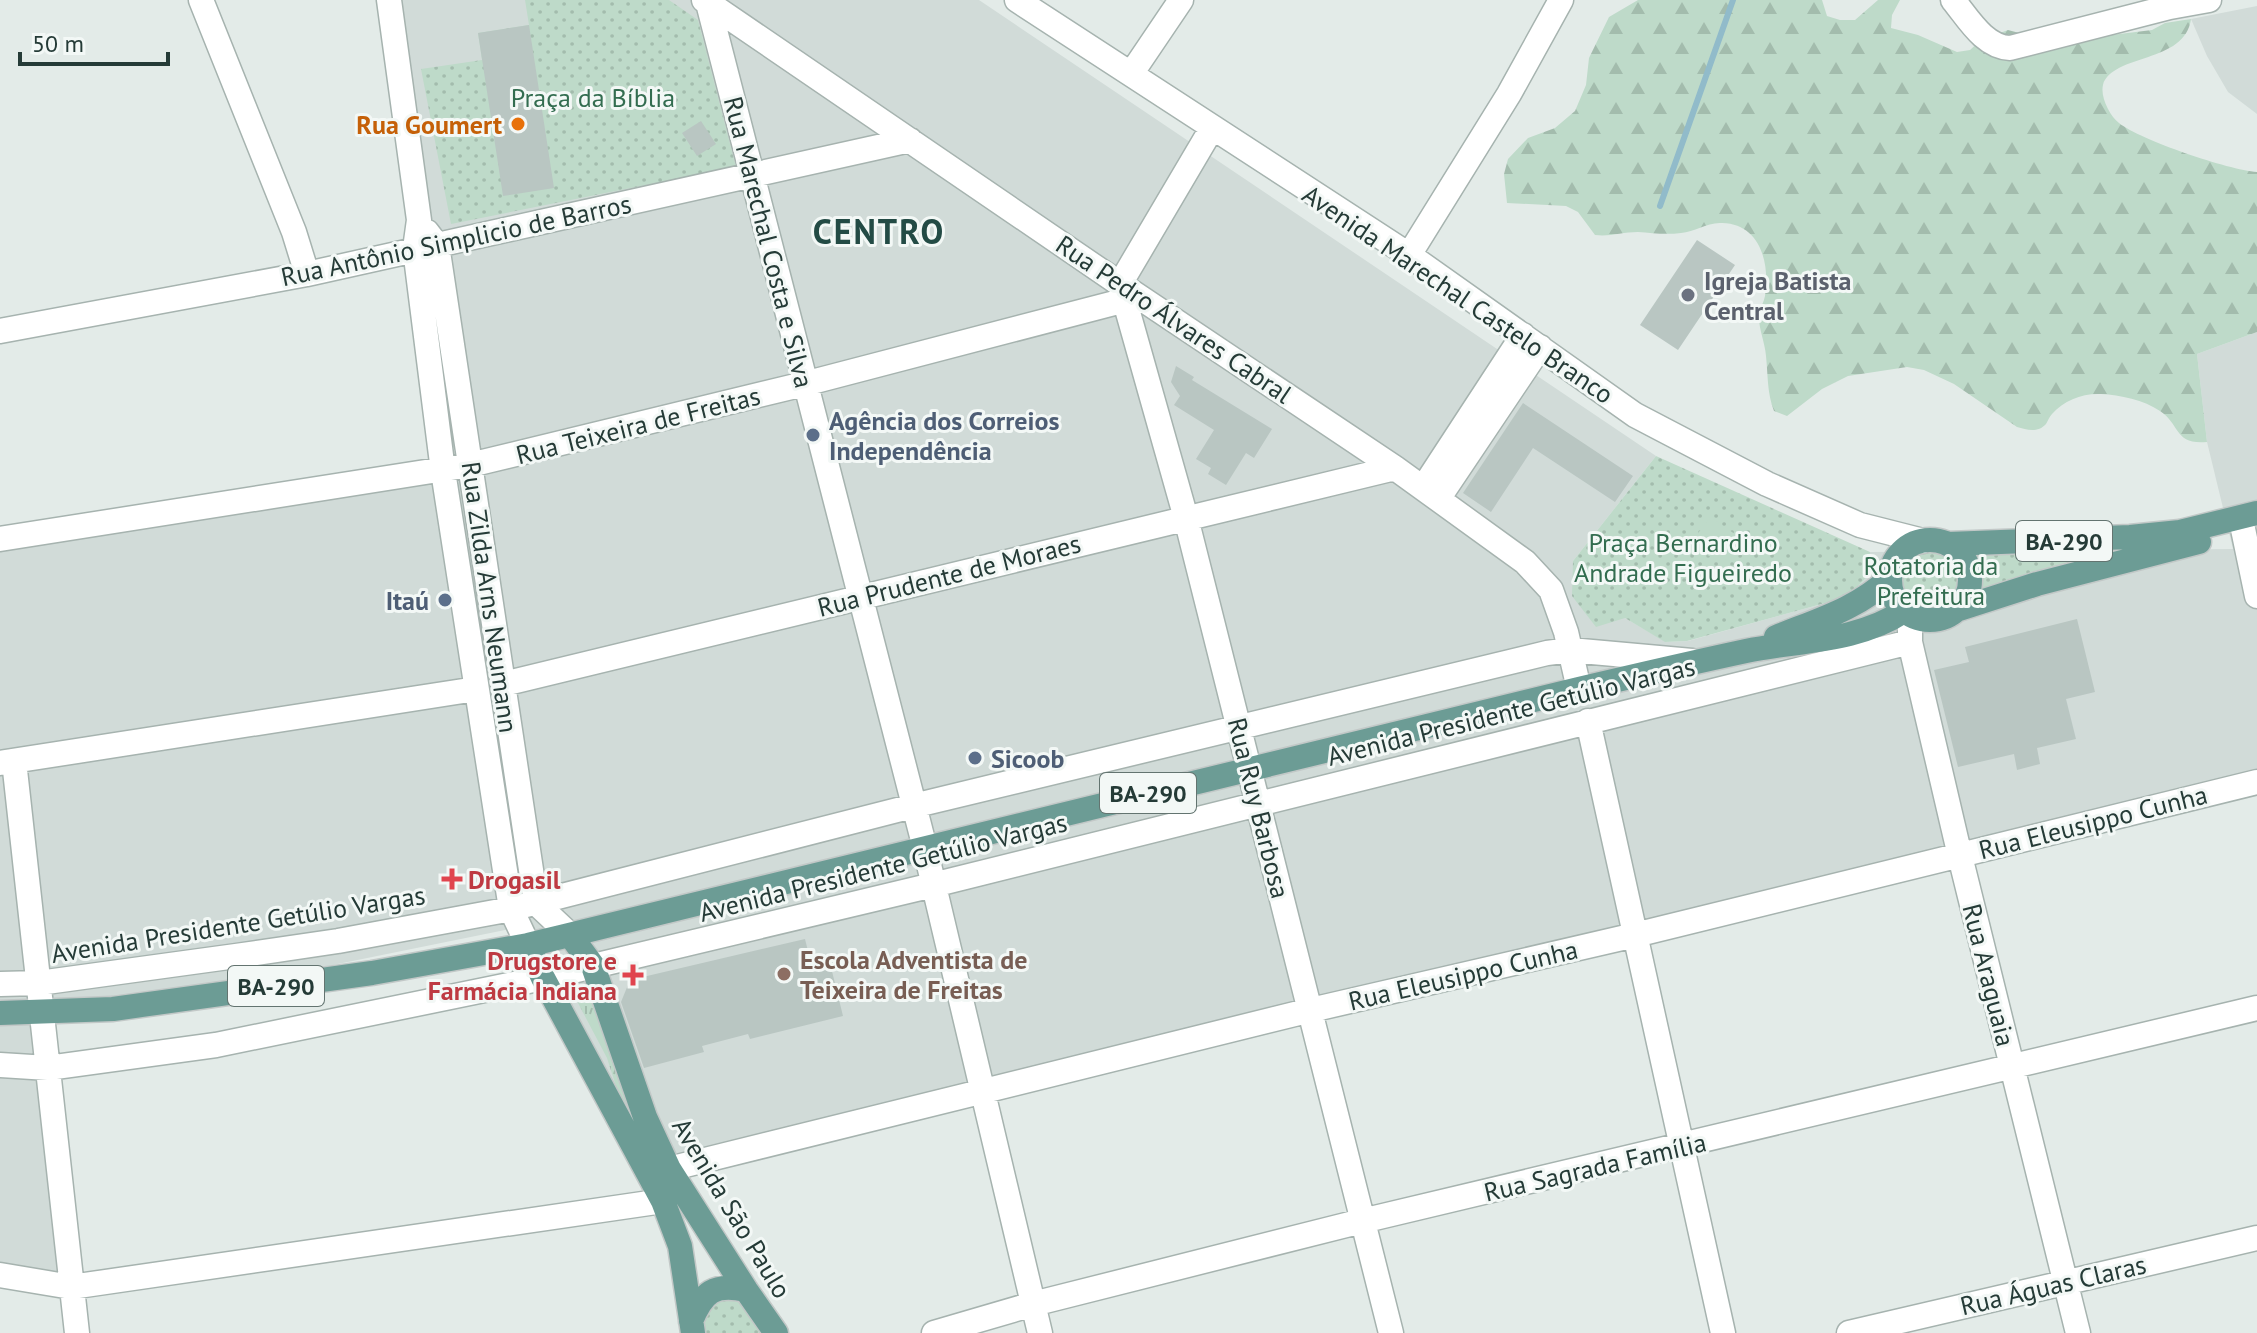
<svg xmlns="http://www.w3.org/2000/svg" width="2257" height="1333" viewBox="0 0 2257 1333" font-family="'PT Sans',sans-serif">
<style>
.built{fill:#d1dbd8}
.grass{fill:url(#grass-tufts)}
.forest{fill:url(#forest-firs)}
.park{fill:url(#park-dots)}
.garden{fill:#bedac9}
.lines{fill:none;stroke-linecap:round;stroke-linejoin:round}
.stream{stroke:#91bbca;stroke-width:6}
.building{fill:#b9c6c2}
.minor-casing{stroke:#a6b3af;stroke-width:27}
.major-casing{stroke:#c2c8c7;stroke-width:27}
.minor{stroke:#fff;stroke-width:24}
.major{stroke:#6c9c95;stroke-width:24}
.food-dot{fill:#e8710a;stroke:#f3f8f6;stroke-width:3}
.worship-dot{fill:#6b7280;stroke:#f3f8f6;stroke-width:3}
.service-dot{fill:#5c6f8a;stroke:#f3f8f6;stroke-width:3}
.health-dot{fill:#e0444e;stroke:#f3f8f6;stroke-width:3}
.education-dot{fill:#8d6e63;stroke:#f3f8f6;stroke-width:3}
.labels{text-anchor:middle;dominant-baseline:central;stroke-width:6;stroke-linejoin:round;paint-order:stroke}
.shield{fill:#f3f8f6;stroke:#637470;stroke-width:2}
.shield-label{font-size:24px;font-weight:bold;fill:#253b37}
.park-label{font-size:26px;fill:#336d50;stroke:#f3f8f6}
.food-label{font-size:26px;font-weight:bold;fill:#c56008;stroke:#f3f8f6;text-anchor:end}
.street-label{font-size:26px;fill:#253b37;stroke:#f3f8f6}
.worship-label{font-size:26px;font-weight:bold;fill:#5b616d;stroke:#f3f8f6;text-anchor:start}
.service-label{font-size:26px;font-weight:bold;fill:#4e5e75;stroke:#f3f8f6;text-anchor:start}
.health-label{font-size:26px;font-weight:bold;fill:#be3a42;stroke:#f3f8f6;text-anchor:start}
.education-label{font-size:26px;font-weight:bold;fill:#785e54;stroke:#f3f8f6;text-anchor:start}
.district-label{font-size:34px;font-weight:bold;letter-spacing:2px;fill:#234b45;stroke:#f3f8f6}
</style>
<defs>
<pattern id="grass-tufts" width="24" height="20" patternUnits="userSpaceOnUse" patternTransform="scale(2)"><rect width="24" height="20" fill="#bedac9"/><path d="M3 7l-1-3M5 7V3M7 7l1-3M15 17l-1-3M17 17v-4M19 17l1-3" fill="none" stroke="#a3bcad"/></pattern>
<pattern id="forest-firs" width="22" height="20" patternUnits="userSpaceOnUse" patternTransform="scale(2)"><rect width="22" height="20" fill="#bedac9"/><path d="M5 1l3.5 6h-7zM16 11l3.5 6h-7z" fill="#a3bcad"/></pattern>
<pattern id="park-dots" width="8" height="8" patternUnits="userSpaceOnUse" patternTransform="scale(2)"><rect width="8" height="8" fill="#bedac9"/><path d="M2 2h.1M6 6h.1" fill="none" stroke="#a3bcad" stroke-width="1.8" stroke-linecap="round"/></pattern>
</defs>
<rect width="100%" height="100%" fill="#e3ebe8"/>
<path class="built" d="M380 0H979L1656 456 1573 561 1625 618 1666 642 1688 641 1847 597 1868 576 1870 552 2233 549 2207 442 2197 354 2257 332V774L641 1180 510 929 32 1026 64 1297 0 1286V539L459 460Z
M2257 6V114L2228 92 2207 56 2191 19Z"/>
<path class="grass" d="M590 993 646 1155 621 1102 607 1058 578 1003V999Z"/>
<path class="forest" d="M1638 0H1822L1827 16 1840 20H1855L1878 0H1900L1892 15 1891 28 1918 35 1957 52 1970 50 1981 40 2008 30 2038 38 2079 39 2152 30 2165 23 2191 19C2185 64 2113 53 2103 85 2100 97 2110 116 2119 123 2140 140 2229 170 2257 172V332L2197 354 2207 442C2174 445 2181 425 2160 411 2144 400 2120 395 2101 394 2083 393 2064 400 2052 414 2049 417 2048 421 2046 424 2038 433 2027 430 2017 427L1954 384 1924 370 1907 367 1848 376 1822 389 1787 416 1774 411C1767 393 1768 375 1766 356 1765 342 1758 328 1759 314 1760 308 1764 302 1765 296 1770 264 1761 224 1722 223 1707 222 1695 232 1681 233 1666 235 1652 233 1638 232 1622 232 1610 237 1595 235L1578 212 1566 206 1507 203 1504 174 1508 159 1528 138 1555 128 1575 111 1586 85 1589 58 1609 17Z"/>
<path class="park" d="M525 0H669L698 20 736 167 451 224 421 69 482 60 478 33 529 25Z
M1656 456 1870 552 1868 576 1847 597 1687 641 1665 642 1625 618 1596 627 1572 596 1573 561Z
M2139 544 1973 598C1980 578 1977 567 1965 549Z
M1896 580a35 35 0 1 1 70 0a35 35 0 1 1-70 0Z
M722 1295 742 1297 765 1333H701L706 1305Z"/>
<path class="garden" d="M1710 517 1748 543 1744 553C1717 566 1713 558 1690 544Z"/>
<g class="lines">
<path class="stream" d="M1660 206 1733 0"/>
</g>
<path class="building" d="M529 25 554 188 503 196 478 33Z
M701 121 716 144 697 156 682 133Z
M1697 240 1735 265 1678 350 1640 325Z
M1176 366 1194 377 1192 380 1272 429 1254 458 1246 453 1226 485 1208 474 1211 468 1196 459 1214 430 1174 405 1180 396 1171 382Z
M1523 403 1633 476 1615 502 1533 448 1491 512 1463 493Z
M2077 619 2095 692 2066 699 2076 739 2037 748 2040 764 2017 770 2014 754 1958 767 1934 670 1969 662 1965 647Z
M805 939 810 959 828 955 843 1016 750 1039 748 1034 702 1046 704 1052 644 1068 621 1002 630 980Z"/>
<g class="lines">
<defs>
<path id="minor" d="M201 0 294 232 307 274
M389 0 419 220 415 249 443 471 511 909 528 945
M704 0 1120 284 1395 468 1525 562 1551 590 1566 632 1579 689
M1017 0 1409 255 1635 415 1767 484 1860 525 1923 541
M1953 0C1968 18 1984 47 2010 48L2170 7 2209 0
M708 3 925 848 1040 1333
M1131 74 1181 0
M1212 128 1120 284 1186 518 1391 1333
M427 232 437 245 536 903 570 935
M1409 255 1509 94 1561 0
M0 331 307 274 910 140
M1423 488 1523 335
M1438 499 1540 347
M2243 529 2257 596
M0 539 470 465 804 384 1126 300
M1910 615V642L1960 856 2078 1333
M503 684 1395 468
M1588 721 1723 1333
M14 761 77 1333
M0 763 476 689
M0 984 39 983 236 956 338 941 511 909 913 806 1547 653 1570 650 1692 661
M0 1065 48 1068 216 1045 543 978 933 885 1910 642
M669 1169 1311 1010 1635 935 2257 782
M0 1275 71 1287 663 1201
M934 1333 1033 1304 1362 1221 2257 1008
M1849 1333 2257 1238"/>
<path id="major" d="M1890 580a40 40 0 1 1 80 0a40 40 0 1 1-80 0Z
M1948 544 2130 537 2180 532 2257 513
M1959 609 2037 584 2199 542
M1776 637C1818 620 1857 609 1890 578
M570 935 593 966 645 1117 669 1169 746 1290 776 1333
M528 945 543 978 663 1201 680 1246 693 1333
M0 1013 113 1009 372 973 528 945 1579 689C1634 676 1690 663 1746 651 1800 640 1857 642 1904 611
M691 1321C703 1292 714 1283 746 1290"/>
</defs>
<use href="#minor" class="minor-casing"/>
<use href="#major" class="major-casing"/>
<use href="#minor" class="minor"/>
<use href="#major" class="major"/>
</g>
<circle class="food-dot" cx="518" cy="124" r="8"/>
<circle class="worship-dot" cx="1688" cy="295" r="8"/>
<g class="service-dot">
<circle cx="813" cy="435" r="8"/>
<circle cx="445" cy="600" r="8"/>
<circle cx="975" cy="758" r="8"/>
</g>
<g class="health-dot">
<path d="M448 867h8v8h8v8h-8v8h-8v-8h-8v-8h8z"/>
<path d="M629 963h8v8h8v8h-8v8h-8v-8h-8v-8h8z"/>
</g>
<circle class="education-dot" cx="784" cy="974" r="8"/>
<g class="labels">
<g class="shield">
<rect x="2016" y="521" width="96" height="40" rx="6"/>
<rect x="1100" y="773" width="96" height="40" rx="6"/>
<rect x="228" y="966" width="96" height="40" rx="6"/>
</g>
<g class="shield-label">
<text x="2064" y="541">BA-290</text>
<text x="1148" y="793">BA-290</text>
<text x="276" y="986">BA-290</text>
</g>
<g class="park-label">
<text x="593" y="97">Praça da Bíblia</text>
<text x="1683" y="542">Praça Bernardino<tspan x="1683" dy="30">Andrade Figueiredo</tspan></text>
<text x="1931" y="565">Rotatoria da<tspan x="1931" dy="30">Prefeitura</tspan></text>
</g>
<g class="food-label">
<text x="502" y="124">Rua Goumert</text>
</g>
<g class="street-label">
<text transform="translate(456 240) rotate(-12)">Rua Antônio Simplicio de Barros</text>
<text transform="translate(769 242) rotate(76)">Rua Marechal Costa e Silva</text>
<text transform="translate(1458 294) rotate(34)">Avenida Marechal Castelo Branco</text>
<text transform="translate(1174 319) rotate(34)">Rua Pedro Álvares Cabral</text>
<text transform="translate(638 425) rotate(-14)">Rua Teixeira de Freitas</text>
<text transform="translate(949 575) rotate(-14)">Rua Prudente de Moraes</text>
<text transform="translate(490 597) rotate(82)">Rua Zilda Arns Neumann</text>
<text transform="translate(1511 711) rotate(-14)">Avenida Presidente Getúlio Vargas</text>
<text transform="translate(1259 808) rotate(76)">Rua Ruy Barbosa</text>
<text transform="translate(2093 822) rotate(-14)">Rua Eleusippo Cunha</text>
<text transform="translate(883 867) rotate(-14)">Avenida Presidente Getúlio Vargas</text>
<text transform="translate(238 924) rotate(-9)">Avenida Presidente Getúlio Vargas</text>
<text transform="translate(1463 975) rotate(-13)">Rua Eleusippo Cunha</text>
<text transform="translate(1989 975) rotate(76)">Rua Araguaia</text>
<text transform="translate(1595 1167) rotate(-13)">Rua Sagrada Família</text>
<text transform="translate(732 1208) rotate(59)">Avenida São Paulo</text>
<text transform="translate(2053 1285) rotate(-13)">Rua Águas Claras</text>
</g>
<g class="worship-label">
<text x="1704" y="280">Igreja Batista<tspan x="1704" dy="30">Central</tspan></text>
</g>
<g class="service-label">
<text x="829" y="420">Agência dos Correios<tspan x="829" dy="30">Independência</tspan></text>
<text x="429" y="600" text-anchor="end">Itaú</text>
<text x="991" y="758">Sicoob</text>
</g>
<g class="health-label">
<text x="468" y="879">Drogasil</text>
<text x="617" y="960" text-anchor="end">Drugstore e<tspan x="617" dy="30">Farmácia Indiana</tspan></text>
</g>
<g class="education-label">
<text x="800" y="959">Escola Adventista de<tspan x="800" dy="30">Teixeira de Freitas</tspan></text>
</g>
<g class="district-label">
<text x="879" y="231">CENTRO</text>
</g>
</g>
<path d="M20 52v12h148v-12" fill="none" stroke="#253b37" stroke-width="4"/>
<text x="32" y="52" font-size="24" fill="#253b37" stroke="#f3f8f6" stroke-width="6" paint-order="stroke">50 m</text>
</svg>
